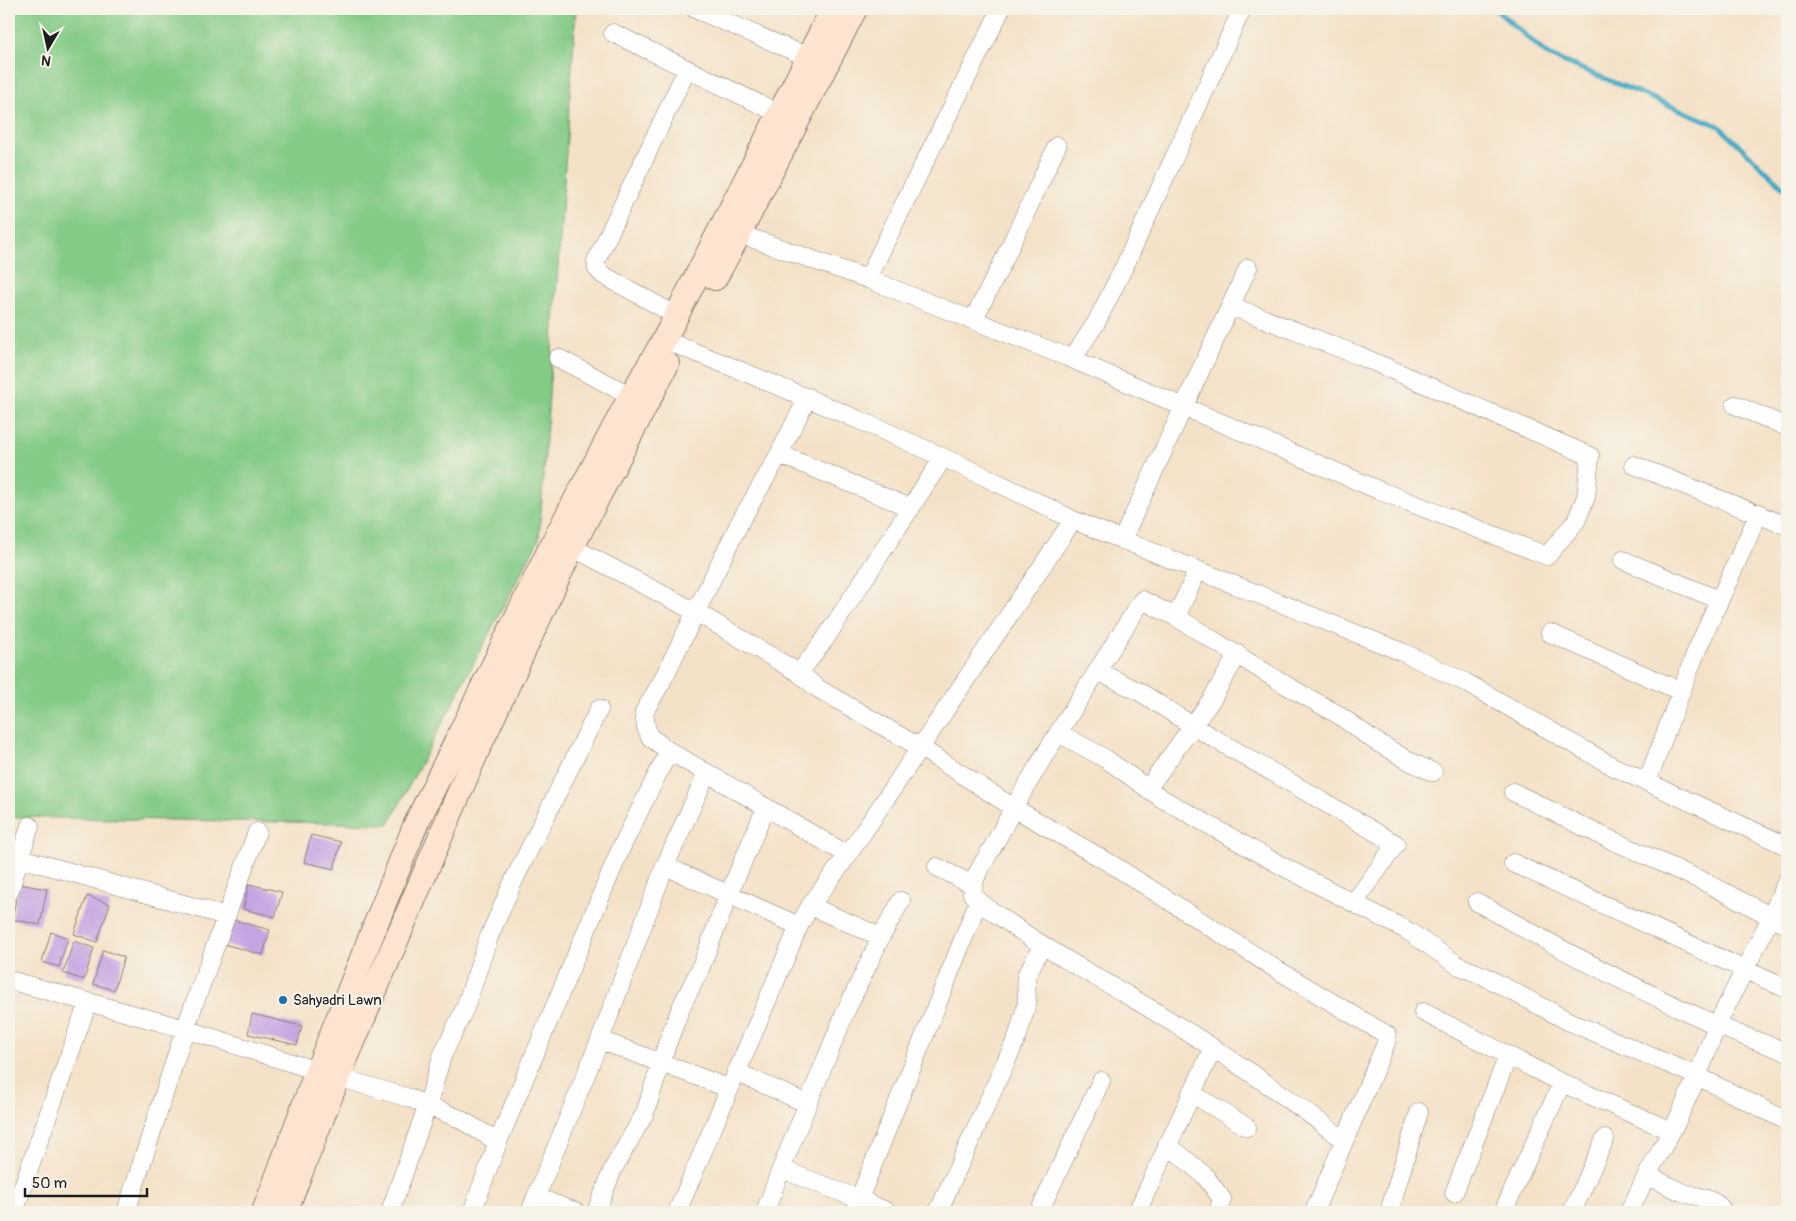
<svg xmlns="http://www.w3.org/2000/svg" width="1796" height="1221" viewBox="0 0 1796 1221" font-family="Pangolin,sans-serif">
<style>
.green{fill:#84cb86;stroke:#507451}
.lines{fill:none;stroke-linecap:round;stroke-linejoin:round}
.stream{stroke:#44aac4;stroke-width:5}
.building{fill:#c5a4e3}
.street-casing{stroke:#887f72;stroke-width:19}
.secondary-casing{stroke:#887f72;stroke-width:26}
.street{stroke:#fff;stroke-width:18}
.secondary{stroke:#fde4d1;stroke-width:24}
.poi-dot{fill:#1f6fb2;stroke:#f7f3e8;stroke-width:2}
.labels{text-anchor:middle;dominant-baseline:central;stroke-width:4.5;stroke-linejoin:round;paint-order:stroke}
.poi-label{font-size:15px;fill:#1c1c1c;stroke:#f7f3e8;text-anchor:start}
</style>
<rect width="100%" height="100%" fill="#f7f3e8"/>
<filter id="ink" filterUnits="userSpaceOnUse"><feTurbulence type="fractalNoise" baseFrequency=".02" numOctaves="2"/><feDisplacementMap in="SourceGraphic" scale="10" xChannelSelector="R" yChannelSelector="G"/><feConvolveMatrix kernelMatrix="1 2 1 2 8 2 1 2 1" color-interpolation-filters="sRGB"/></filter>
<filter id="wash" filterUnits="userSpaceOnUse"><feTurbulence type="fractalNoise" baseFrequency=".0096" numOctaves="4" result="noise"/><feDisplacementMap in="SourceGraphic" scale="20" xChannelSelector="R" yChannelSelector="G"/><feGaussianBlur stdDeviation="1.12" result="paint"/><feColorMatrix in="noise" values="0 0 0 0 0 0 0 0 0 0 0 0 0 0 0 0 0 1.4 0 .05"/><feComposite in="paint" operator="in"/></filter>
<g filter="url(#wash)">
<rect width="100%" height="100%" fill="#f4e2c8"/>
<path class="green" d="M9 9H576L539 539 389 824 9 817Z"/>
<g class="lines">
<path class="stream" d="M1495 9 1548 55 1719 126 1787 191"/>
</g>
<g id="blocks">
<path class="building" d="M311 835 341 842 334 869 304 862Z
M19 884 47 889 40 925 12 919Z
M249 884 282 892 275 917 243 909Z
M87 896 110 904 97 942 74 934Z
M231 919 270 930 263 955 224 944Z
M51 932 68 938 59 967 42 962Z
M74 941 94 948 84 980 63 973Z
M103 950 124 957 114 990 93 984Z
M252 1014 302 1026 297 1045 248 1034Z"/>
</g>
</g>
<g filter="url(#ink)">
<use href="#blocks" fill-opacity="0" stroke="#887f72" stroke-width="1"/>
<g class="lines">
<defs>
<path id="street" d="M695 9 808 57
M613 33 780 114
M728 230 868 279 1067 357 1077 352 1096 323 1125 265 1242 9
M868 279C910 188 957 99 1001 9
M677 316 603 275 597 269 596 261 687 69
M973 320 1000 268 1057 146
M664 340C803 395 940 452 1073 520L1402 652 1465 682 1614 767 1787 846
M1067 357 1383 492 1547 556 1576 521 1586 497 1590 456 1360 356 1231 306
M558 358 631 396
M808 397 776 460 741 520 661 683 644 712 646 727 650 737 669 751 848 855 1073 520
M1735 405 1787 427
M779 454 911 508
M943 458 825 639 799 673 817 688 921 748 1014 808 1113 865 1276 969 1387 1035 1386 1043 1314 1212
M1634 465 1787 526
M1122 540 1248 268
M562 542 696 612 799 673
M1623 560 1719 600
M1176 617 1198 570
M1550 633 1680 691
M1097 671 1140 692 1193 726 1396 844 1354 903
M1059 733 1106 759 1161 798 1280 865 1408 931 1459 966 1484 976 1570 1022 1697 1076 1787 1121
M1647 782 1696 652 1759 513
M1148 788 1212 699 1238 654
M1513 792 1596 833 1709 884 1787 925
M20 858 226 916
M1513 863 1787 989
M665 866 799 926
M937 867 973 885
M9 892 30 826
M1477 902C1555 947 1634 988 1716 1025 1739 1035 1763 1043 1787 1052
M810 906 881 937
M9 980 185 1029 317 1071 409 1098 460 1119 498 1142 621 848 669 751
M1423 1012 1562 1083 1671 1131
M600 1040 728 1088
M736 1072 808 1104
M1191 1093 1247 1127
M1344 1140C1275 1087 1202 1039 1127 995 1087 971 1046 950 1008 922 995 913 982 906 972 894 973 874 988 857 997 839 1040 757 1093 679 1142 600L1176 617 1284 684 1337 714 1375 741 1411 762 1433 772
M1167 1144 1205 1176 1222 1199 1218 1212
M781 1169 845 1013 881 937 901 901
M1647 1175C1658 1180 1670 1187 1682 1192 1695 1197 1718 1198 1723 1212
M1454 1193 1508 1056
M14 1212 88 1002
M126 1212 185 1029 257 832
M390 1212 428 1104 442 1056 465 1008 489 937 513 882 599 709
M472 1212 498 1142
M530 1212 536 1197
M576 1212 536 1197 600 1040 665 866 707 773
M596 1212 613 1169 645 1113 667 1044 682 1005 700 969 729 894 766 807
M677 1212 799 926 810 906 848 855
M765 1212 781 1169 859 1199 888 1212
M854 1212 978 902
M938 1212 1018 1035 1027 1003 1026 976 1042 946
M1039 1212 1101 1081
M1137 1212 1213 1048
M1389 1212 1419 1112
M1503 1212 1562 1083
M1572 1212 1605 1139
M1629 1212 1647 1175 1676 1123 1699 1072 1717 1025 1771 917 1787 880"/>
<path id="secondary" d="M715 278 739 234 855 9
M264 1212 317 1071 415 826 555 539 631 396 664 340 833 9
M285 1212 338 1077 477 751 572 547 667 364"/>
</defs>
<use href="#street" class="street-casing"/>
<use href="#secondary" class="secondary-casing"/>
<use href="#street" class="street"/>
<use href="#secondary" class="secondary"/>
</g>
</g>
<circle class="poi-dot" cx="283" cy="1000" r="5"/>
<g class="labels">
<g class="poi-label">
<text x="293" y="1000">Sahyadri Lawn</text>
</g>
</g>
<rect width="1796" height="1221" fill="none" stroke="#f7f3e8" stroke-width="30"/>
<g transform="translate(48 48) rotate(189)" stroke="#f7f3e8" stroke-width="4" paint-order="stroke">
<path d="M0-4L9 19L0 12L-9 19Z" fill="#1c1c1c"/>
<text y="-8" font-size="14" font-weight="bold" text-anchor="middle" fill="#1c1c1c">N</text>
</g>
<path d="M25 1188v8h122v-8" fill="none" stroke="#1c1c1c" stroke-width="2.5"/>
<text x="32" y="1188" font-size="15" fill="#1c1c1c" stroke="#f7f3e8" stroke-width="4" paint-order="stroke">50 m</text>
</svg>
